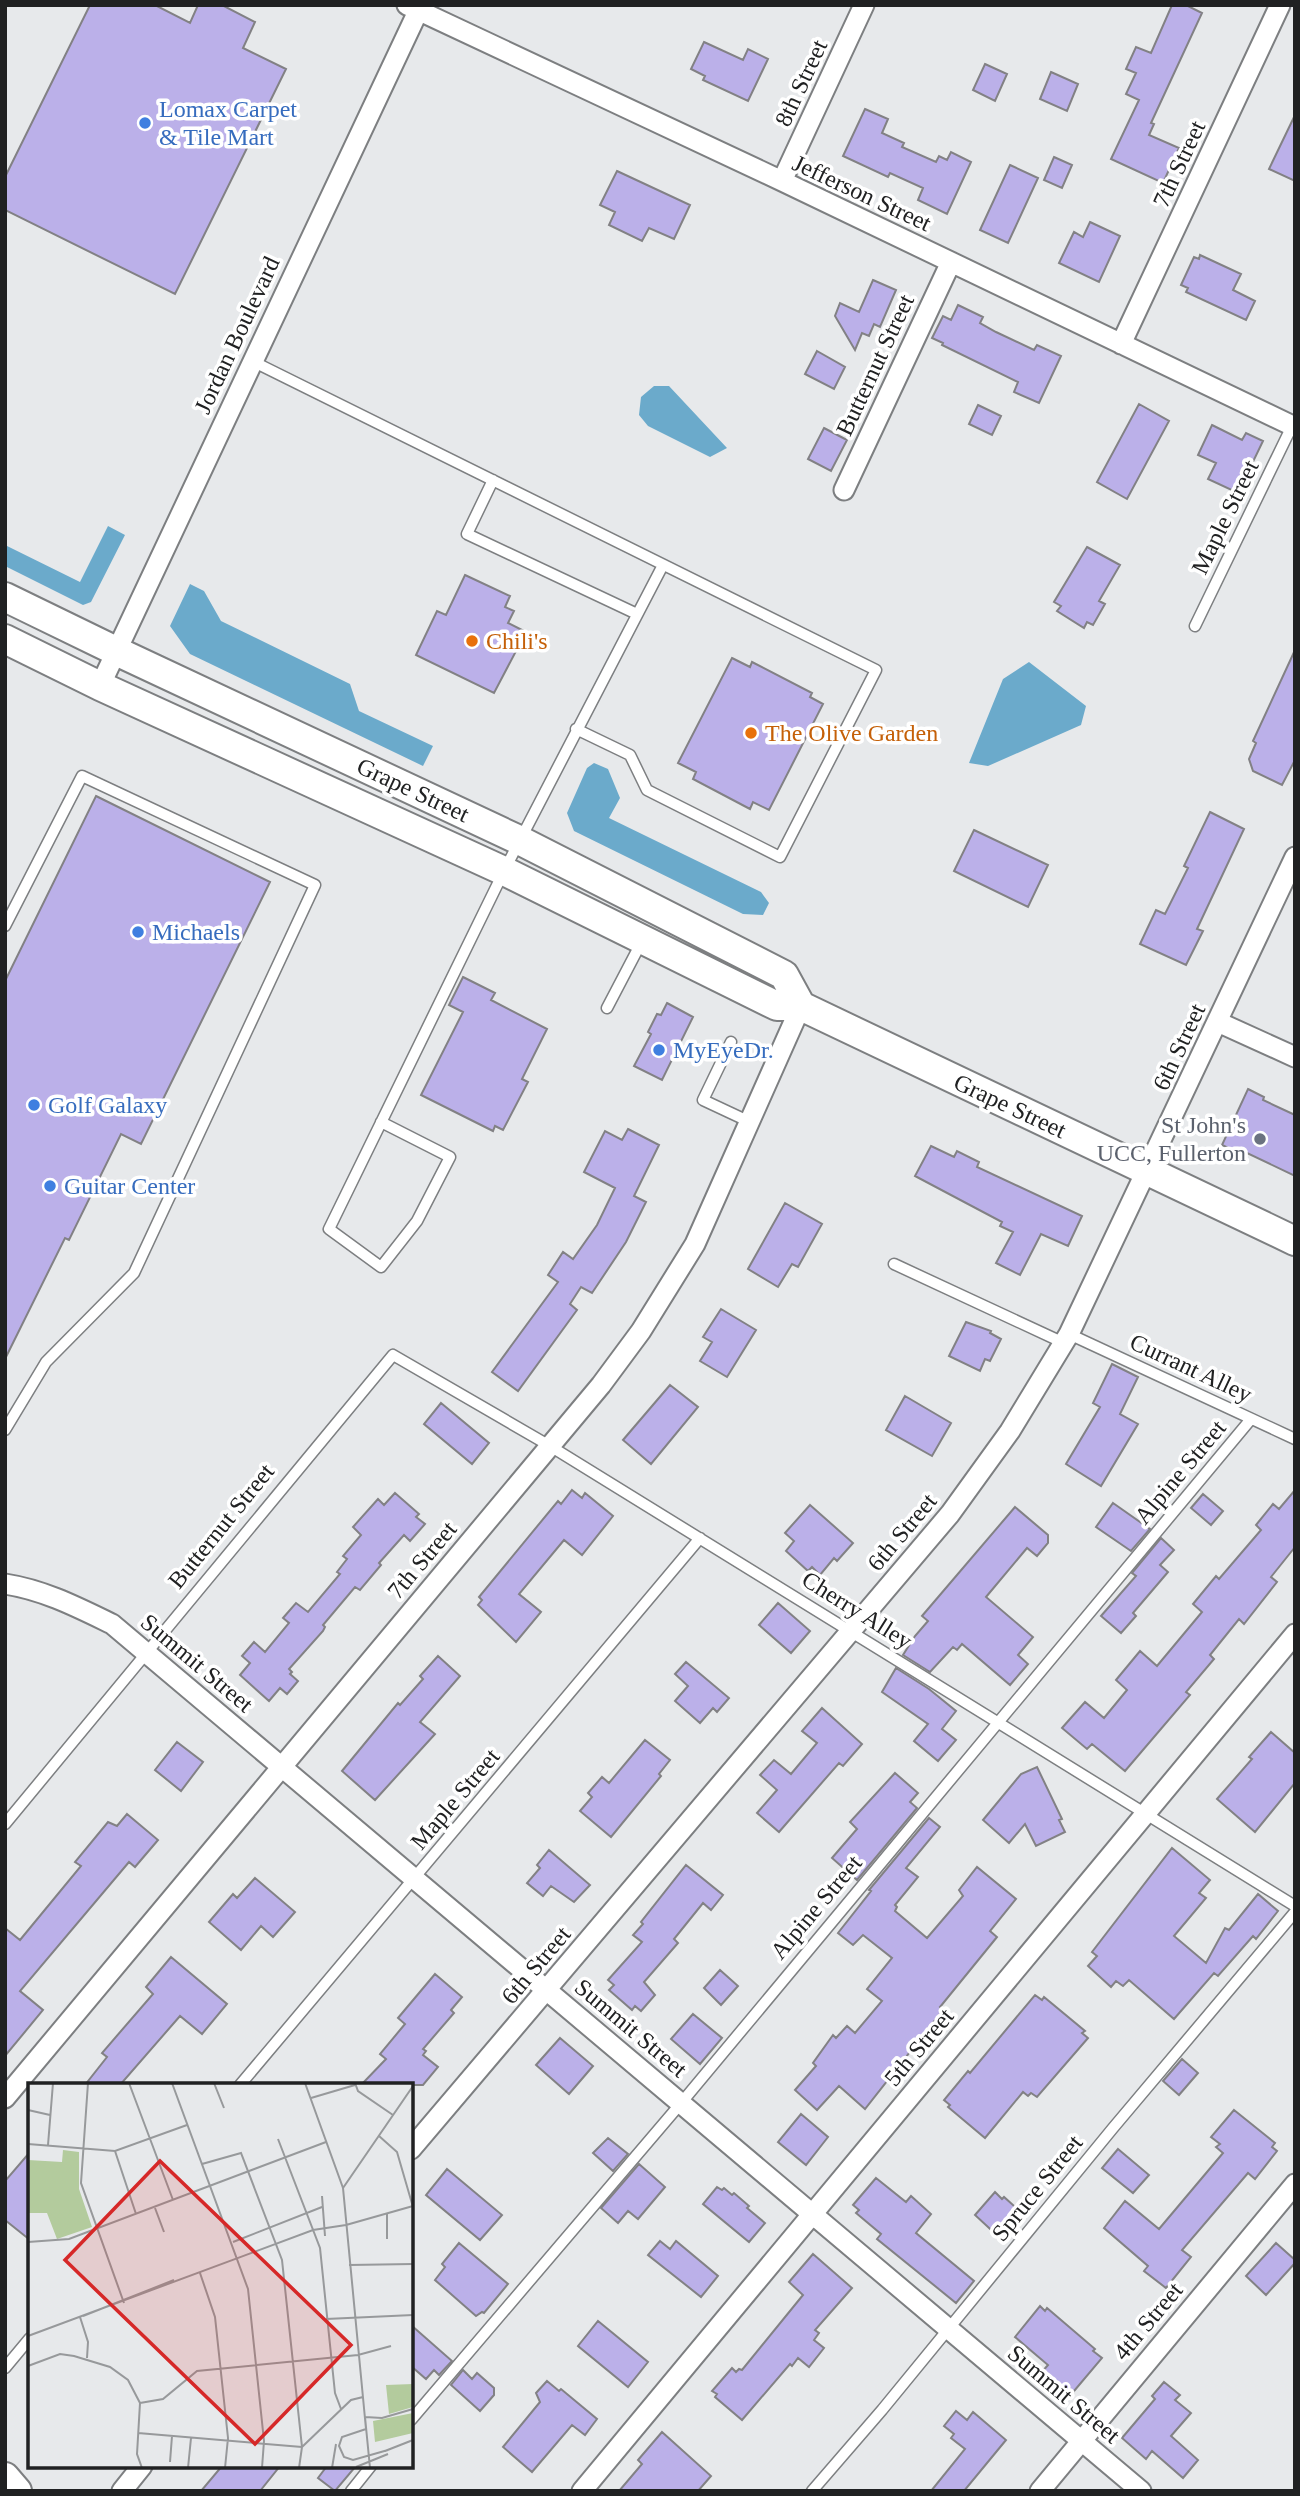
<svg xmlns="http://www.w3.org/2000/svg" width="1300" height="2496" viewBox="0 0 1300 2496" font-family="'Times New Roman',serif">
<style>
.water{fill:#6baacb}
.building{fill:#bbb0e9;stroke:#828184;stroke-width:2}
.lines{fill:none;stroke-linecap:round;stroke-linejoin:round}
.lane-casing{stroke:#7d7f81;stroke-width:13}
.street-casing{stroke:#7d7f81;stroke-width:23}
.secondary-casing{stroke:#7d7f81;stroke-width:32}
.lane{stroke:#fff;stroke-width:10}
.street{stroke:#fff;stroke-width:19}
.secondary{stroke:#fff;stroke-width:28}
.shop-dot{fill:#3f7fe0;stroke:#fff;stroke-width:2.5}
.food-dot{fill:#e8710a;stroke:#fff;stroke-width:2.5}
.worship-dot{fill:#6b7280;stroke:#fff;stroke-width:2.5}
.labels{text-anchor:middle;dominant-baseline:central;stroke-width:7;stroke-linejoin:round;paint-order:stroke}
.street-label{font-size:24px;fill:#202122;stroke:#fff}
.shop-label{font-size:24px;fill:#366cbe;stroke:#fff;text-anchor:start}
.food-label{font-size:24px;fill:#c56008;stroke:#fff;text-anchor:start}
.worship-label{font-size:24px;fill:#5b616d;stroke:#fff;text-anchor:end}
.inset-road{fill:none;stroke:#97999b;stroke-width:2}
.view{fill:#d62828;fill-opacity:0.15;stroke:#d62828;stroke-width:3.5}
.inset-edge{fill:none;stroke:#202122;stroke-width:3.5}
</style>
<rect width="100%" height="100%" fill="#e7e9eb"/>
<path class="water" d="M654 386H669L727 448 710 457 648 426 639 415 641 397Z
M108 526 125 535 91 602 83 605 5 566V545L80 582Z
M190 584 204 591 221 621 350 684 359 711 433 746 423 766 190 654 170 626Z
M1029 662 1086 706 1081 725 988 766 969 763 1003 679Z
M594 763 608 769 620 798 609 818 761 892 769 903 763 915 743 914 574 831 567 813 587 768Z"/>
<path class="building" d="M90 5H155L190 23 198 5H222L255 22 243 48 286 69 175 294 5 210V177Z
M1172 5H1186L1202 13 1151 123 1154 124 1149 135 1179 148 1163 183 1111 159 1139 100 1126 94 1136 73 1126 69 1136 47 1151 53Z
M704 42 743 60 748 49 768 59 748 101 703 80 705 76 691 69Z
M985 64 1007 74 995 101 973 90Z
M1051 72 1078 84 1067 111 1040 99Z
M865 109 888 119 882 133 904 143 902 147 936 162 939 156 947 160 951 152 971 162 947 214 918 200 923 188 890 173 888 177 843 156Z
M1295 115V181L1269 169Z
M1054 157 1072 165 1062 188 1044 180Z
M1010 165 1038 178 1008 243 980 230Z
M617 171 690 205 674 239 649 228 642 241 609 225 615 212 600 205Z
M1090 222 1120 236 1099 282 1059 263 1074 232 1083 237Z
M1200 255 1241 274 1233 290 1255 301 1246 320 1186 292 1188 288 1181 285 1194 257 1199 259Z
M873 280 896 290 880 327 874 324 869 336 862 333 855 350 835 316 840 303 859 312Z
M958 305 983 317 980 323 996 332 1034 350 1037 345 1061 356 1039 403 1014 392 1018 382 942 345 943 343 932 338 943 316 951 320Z
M817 351 845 367 834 389 805 374Z
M1139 404 1169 421 1127 499 1097 482Z
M978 405 1001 416 992 435 969 424Z
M1212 425 1242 440 1246 433 1263 441 1238 493 1208 479 1216 463 1198 455Z
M824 428 847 440 831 471 808 459Z
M1087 547 1120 565 1099 601 1105 604 1093 625 1087 622 1084 628 1057 611 1061 606 1054 602Z
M465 575 510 596 505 607 514 611 508 623 526 632 494 693 416 655 437 611 446 615Z
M1295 650V760L1282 785 1253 771 1249 759 1256 743 1253 741Z
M732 658 750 667 752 662 812 693 810 697 823 704 769 810 753 802 750 809 693 779 696 772 678 763Z
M96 796 270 882 141 1144 121 1134 69 1240 65 1238 5 1359V981Z
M1210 812 1244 829 1197 929 1203 931 1186 965 1140 944 1156 910 1165 914 1188 868 1184 866Z
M974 830 1048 865 1028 907 954 871Z
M463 977 495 993 491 1000 547 1029 522 1079 528 1082 503 1130 495 1126 493 1131 421 1095 463 1012 449 1005Z
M667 1003 693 1017 662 1080 634 1066 651 1034 648 1032 657 1014 661 1015Z
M1248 1089 1264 1097 1263 1100 1295 1115V1176L1245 1152 1243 1155 1222 1145Z
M628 1129 659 1145 634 1196 646 1202 626 1242 592 1293 581 1287 570 1304 577 1310 518 1391 492 1372 558 1282 548 1275 563 1252 573 1259 597 1225 615 1188 584 1172 605 1131 622 1140Z
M931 1146 954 1157 957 1151 979 1162 977 1167 1082 1216 1068 1246 1041 1234 1020 1275 996 1263 1013 1232 1000 1226 1002 1222 915 1176Z
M785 1203 822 1224 798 1267 792 1264 778 1287 748 1269Z
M721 1309 756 1330 727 1377 700 1361 712 1342 703 1337Z
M966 1322 991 1331 990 1333 1001 1339 990 1361 985 1359 980 1371 949 1356Z
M1112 1364 1138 1377 1120 1414 1138 1424 1101 1486 1066 1464 1100 1407 1093 1403Z
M670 1385 698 1407 651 1464 623 1440Z
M905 1396 951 1423 932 1456 886 1430Z
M441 1403 489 1443 472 1464 424 1424Z
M572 1490 582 1498 585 1493 613 1516 582 1555 564 1540 519 1594 541 1612 516 1642 478 1605 482 1600 479 1597 558 1501 561 1504Z
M1295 1490V1547L1271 1577 1277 1582 1244 1624 1239 1619 1210 1655 1214 1659 1186 1692 1190 1695 1125 1771 1092 1744 1087 1749 1062 1728 1085 1702 1104 1718 1127 1690 1116 1680 1140 1651 1157 1666 1202 1612 1193 1604 1216 1576 1219 1579 1261 1530 1256 1525 1273 1504 1279 1509Z
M395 1493 419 1514 416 1517 425 1524 410 1541 404 1535 379 1563 381 1565 360 1590 355 1587 323 1625 325 1627 323 1631 289 1669 292 1672 290 1674 298 1681 287 1694 280 1688 269 1701 240 1675 250 1663 242 1656 254 1642 265 1652 289 1623 283 1618 296 1603 308 1612 340 1574 337 1572 347 1559 343 1556 361 1535 353 1527 378 1499 384 1505Z
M1203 1494 1223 1511 1211 1525 1191 1508Z
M1113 1503 1150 1529 1131 1551 1096 1527Z
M810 1505 853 1543 837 1561 834 1558 820 1575 812 1567 808 1571 786 1551 794 1541 785 1533Z
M1015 1507 1048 1535V1543L1037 1556 1027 1548 986 1597 1033 1637 1018 1655 1028 1664 1010 1685 962 1644 957 1650 953 1647 930 1672 903 1655 915 1636 928 1621 922 1616Z
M1161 1538 1174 1550 1160 1565 1168 1572 1133 1613 1136 1616 1121 1633 1101 1616 1136 1576 1132 1573Z
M778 1603 810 1631 791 1653 759 1625Z
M438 1656 460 1676 420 1722 435 1734 375 1800 342 1771 398 1703 400 1705 423 1679 420 1676Z
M686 1662 729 1698 717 1712 713 1708 700 1723 675 1701 688 1686 675 1674Z
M896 1668 929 1689 956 1711 942 1729 956 1740 938 1761 914 1741 928 1724 882 1692Z
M822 1708 862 1744 843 1766 839 1763 779 1832 757 1813 777 1790 760 1775 774 1760 791 1774 817 1743 802 1731Z
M1271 1732 1295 1753V1783L1255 1832 1217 1799 1252 1759 1249 1757Z
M645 1740 670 1760 659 1774 661 1776 611 1837 580 1811 592 1797 588 1793 602 1777 609 1783Z
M177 1742 203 1762 181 1791 155 1770Z
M1037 1767 1062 1819 1059 1820 1065 1832 1036 1846 1025 1824 1009 1843 983 1820 1021 1774Z
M895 1773 918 1793 910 1802 917 1808 857 1880 832 1858 857 1829 850 1822Z
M127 1814 158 1840 135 1867 129 1862 20 1991 43 2010 5 2056V1928L20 1940 81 1866 75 1862 108 1822 117 1826Z
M929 1818 940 1827 906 1868 918 1877 895 1905 897 1907 895 1911 927 1938 963 1896 959 1890 977 1867 1016 1899 990 1931 997 1937 940 2007 943 2010 865 2109 839 2086 817 2110 795 2090 816 2066 813 2063 833 2035 836 2038 847 2026 855 2033 882 2001 867 1989 892 1958 863 1935 853 1945 838 1933 871 1891 869 1890Z
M1172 1848 1210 1880 1199 1893 1206 1898 1174 1936 1206 1963 1225 1928 1229 1930 1258 1894 1278 1911 1256 1939 1253 1936 1218 1976 1214 1973 1174 2019 1129 1980 1123 1986 1116 1981 1111 1987 1088 1966 1097 1956 1092 1952Z
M549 1850 590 1885 574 1902 551 1886 543 1896 527 1883 540 1868 537 1865Z
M686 1865 723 1895 711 1910 703 1903 674 1939 678 1943 644 1982 655 1995 641 2011 635 2006 632 2010 609 1990 614 1985 608 1980 642 1942 633 1935 643 1924 641 1922Z
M255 1878 295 1912 273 1937 261 1926 241 1950 209 1922 233 1894 237 1898Z
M171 1957 227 2004 202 2034 180 2016 120 2085H85L107 2057 102 2053 153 1994 146 1987Z
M720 1970 738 1986 721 2005 704 1988Z
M435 1974 462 1997 451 2010 454 2013 423 2049 426 2051 423 2055 438 2067 423 2085H361L386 2059 380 2054 405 2024 398 2018Z
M1035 1995 1042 2000 1044 1997 1085 2031 1082 2033 1088 2038 1037 2097 1031 2093 1028 2096 1023 2092 985 2138 948 2107 950 2105 944 2100 968 2071 970 2073Z
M693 2014 722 2038 700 2064 671 2039Z
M560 2038 593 2066 569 2094 536 2065Z
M1182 2059 1198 2073 1179 2095 1163 2081Z
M1234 2110 1275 2143 1272 2147 1277 2151 1255 2179 1248 2173 1182 2250 1191 2257 1166 2288 1144 2271 1148 2266 1104 2228 1125 2201 1159 2229 1223 2153 1216 2147 1220 2144 1211 2137Z
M801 2114 828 2137 806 2165 778 2142Z
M608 2138 628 2154 613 2171 593 2153Z
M1118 2149 1149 2175 1133 2193 1102 2168Z
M30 2152V2240L5 2220V2181Z
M639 2164 665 2187 638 2219 628 2211 618 2223 601 2208Z
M447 2169 502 2215 480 2240 426 2195Z
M876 2178 906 2202 911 2196 931 2214 916 2233 974 2281 956 2303 877 2239 881 2234 856 2213 859 2210 853 2205Z
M717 2187 722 2190 724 2188 732 2195 734 2193 749 2206 747 2208 765 2223 749 2242 703 2204Z
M995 2192 1002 2199 1004 2197 1023 2214 1001 2239 975 2215Z
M660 2241 670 2249 676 2241 718 2276 701 2297 648 2255Z
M459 2243 508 2284 484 2313 482 2312 476 2316 435 2280 445 2267 442 2264Z
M1276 2243 1295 2260V2263L1266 2295 1246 2276Z
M813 2254 852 2288 815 2330 819 2333 814 2340 824 2348 809 2367 798 2358 792 2366 790 2364 742 2420 715 2397 717 2394 712 2391 732 2368 736 2372 739 2369 742 2370 803 2295 789 2282Z
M1040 2306 1045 2311 1047 2308 1095 2349 1093 2351 1102 2358 1069 2397 1041 2373 1048 2365 1015 2337Z
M598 2321 648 2362 628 2387 578 2346Z
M411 2325 452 2361 439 2375 434 2370 426 2379 411 2366Z
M463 2370 472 2379 477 2373 494 2388V2395L480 2411 451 2385Z
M547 2381 559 2391 561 2389 597 2419 585 2435 572 2425 532 2472 503 2447 540 2402 536 2393Z
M1164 2382 1180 2395 1175 2400 1191 2413 1171 2436 1198 2460 1183 2478 1152 2451 1146 2459 1122 2438 1155 2399 1152 2396Z
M956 2411 967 2420 973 2412 1006 2440 964 2491H931L965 2449 951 2438 954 2434 944 2426Z
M662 2432 711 2476 698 2491H619L642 2464 638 2460Z
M222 2466H280L260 2491H201Z
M327 2466H356L335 2491 318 2478Z"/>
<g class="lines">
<defs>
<path id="lane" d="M252 361 876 670 780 857 647 790 630 755 576 729
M493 480 467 534 637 614
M1195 626 1292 426
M5 926 82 776 315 885 134 1273 46 1362 5 1430
M607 1008 641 943
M731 1042 703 1100 750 1122
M381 1122 450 1157 417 1221 381 1267 329 1229 504 871 663 565
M894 1264 1064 1343
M1069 1334 1295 1439
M5 1824 393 1355 550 1446 1295 1906
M240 2085 700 1538
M5 2368 30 2338
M411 2420 682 2102 1251 1419
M351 2491 371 2466
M812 2491 882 2410 1113 2128 1295 1912"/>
<path id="street" d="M407 5 782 181 1295 427
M782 181 864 5
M1121 344 1280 5
M844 490 951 262
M100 686 421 5
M1218 1022 1295 1057
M5 1584C44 1590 77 1607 112 1624L1141 2491
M5 2098 601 1385 641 1331 695 1244 801 1006
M411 2149 950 1514 1010 1431 1069 1334 1295 857
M122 2491 142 2466
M582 2491 1295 1634
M1040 2491 1295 2184"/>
<path id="secondary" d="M5 597 116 651 519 840 784 975 801 1006
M5 639 100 686 504 871 777 1006H801L1295 1241
M5 2477 17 2491"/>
</defs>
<use href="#lane" class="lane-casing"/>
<use href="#street" class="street-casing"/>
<use href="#secondary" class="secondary-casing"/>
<use href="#lane" class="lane"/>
<use href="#street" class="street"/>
<use href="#secondary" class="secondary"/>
</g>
<g class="shop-dot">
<circle cx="145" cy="123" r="7"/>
<circle cx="138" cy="932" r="7"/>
<circle cx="659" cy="1050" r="7"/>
<circle cx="34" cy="1105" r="7"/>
<circle cx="50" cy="1186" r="7"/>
</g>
<g class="food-dot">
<circle cx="472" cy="641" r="7"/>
<circle cx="751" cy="733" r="7"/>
</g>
<circle class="worship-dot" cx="1260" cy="1139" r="7"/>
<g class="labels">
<g class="street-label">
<text transform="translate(801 83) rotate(-65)">8th Street</text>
<text transform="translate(1179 164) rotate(-65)">7th Street</text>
<text transform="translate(862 193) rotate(25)">Jefferson Street</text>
<text transform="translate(237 335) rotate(-65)">Jordan Boulevard</text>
<text transform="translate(875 365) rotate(-65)">Butternut Street</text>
<text transform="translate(1225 517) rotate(-64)">Maple Street</text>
<text transform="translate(413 790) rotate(25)">Grape Street</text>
<text transform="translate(1179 1047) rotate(-65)">6th Street</text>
<text transform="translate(1010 1106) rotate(25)">Grape Street</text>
<text transform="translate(1191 1368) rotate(25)">Currant Alley</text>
<text transform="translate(1180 1472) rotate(-50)">Alpine Street</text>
<text transform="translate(221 1526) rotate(-51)">Butternut Street</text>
<text transform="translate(902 1532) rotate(-50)">6th Street</text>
<text transform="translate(422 1560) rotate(-50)">7th Street</text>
<text transform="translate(857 1610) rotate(32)">Cherry Alley</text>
<text transform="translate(197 1663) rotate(40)">Summit Street</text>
<text transform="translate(455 1799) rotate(-50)">Maple Street</text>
<text transform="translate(816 1907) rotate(-50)">Alpine Street</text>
<text transform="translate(536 1965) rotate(-50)">6th Street</text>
<text transform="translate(631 2028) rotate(40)">Summit Street</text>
<text transform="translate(919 2047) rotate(-50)">5th Street</text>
<text transform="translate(1037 2188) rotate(-51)">Spruce Street</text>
<text transform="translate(1148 2321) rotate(-50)">4th Street</text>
<text transform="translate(1064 2394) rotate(40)">Summit Street</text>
</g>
<g class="shop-label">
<text x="159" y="109">Lomax Carpet<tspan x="159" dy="28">&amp; Tile Mart</tspan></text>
<text x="152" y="932">Michaels</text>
<text x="673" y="1050">MyEyeDr.</text>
<text x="48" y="1105">Golf Galaxy</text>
<text x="64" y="1186">Guitar Center</text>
</g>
<g class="food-label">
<text x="486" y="641">Chili's</text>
<text x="765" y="733">The Olive Garden</text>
</g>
<g class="worship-label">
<text x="1246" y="1125">St John's<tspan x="1246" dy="28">UCC, Fullerton</tspan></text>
</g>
</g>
<g transform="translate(28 2083)">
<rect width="385" height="385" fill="#e7e9eb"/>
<path d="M35 67 51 69V106L64 144 29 156 19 130H0V77L34 79ZM385 301V324L361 331 358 302ZM385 330V350L347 359 345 338Z" fill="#b3cb9d"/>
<path class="inset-road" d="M60 0 53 100 96 220M101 0 145 117M144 0 220 206 236 358 234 385M186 0 196 25M277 0 315 105 338 346M327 0 330 8 365 32M283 15 327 2M0 27 22 32M351 53 369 69 385 124M250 56 292 165 307 310 313 326M0 61 87 68 159 42M20 62 25 0M87 68 108 131M174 81 213 70 254 177 274 364 271 385M315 105 385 3M294 113 297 153M127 125 136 149M359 131V156M318 142 385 123M0 159 41 156 298 59M205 159 294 124M321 182 385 181M172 190 187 234 200 355 197 385M55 233 146 197M52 234 60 259 59 275M298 236 385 232M0 253 285 147 318 142M0 283 32 271 46 273 82 284 100 297 112 320 109 371 114 385M112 320 135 316 169 288 330 272 363 263M337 334 354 335 385 326M337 334 342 385M338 346 314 354 311 363 316 374 325 377 360 367M110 350 274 364M274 364 323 317 335 314M357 368 385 357M142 379 144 353M328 384 360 371M160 385 163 355M304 385 308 361"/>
<path class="view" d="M132 78 323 262 227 361 37 177Z"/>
<rect width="385" height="385" class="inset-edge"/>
</g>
<rect width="1300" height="2496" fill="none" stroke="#202122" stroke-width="14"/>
</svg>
